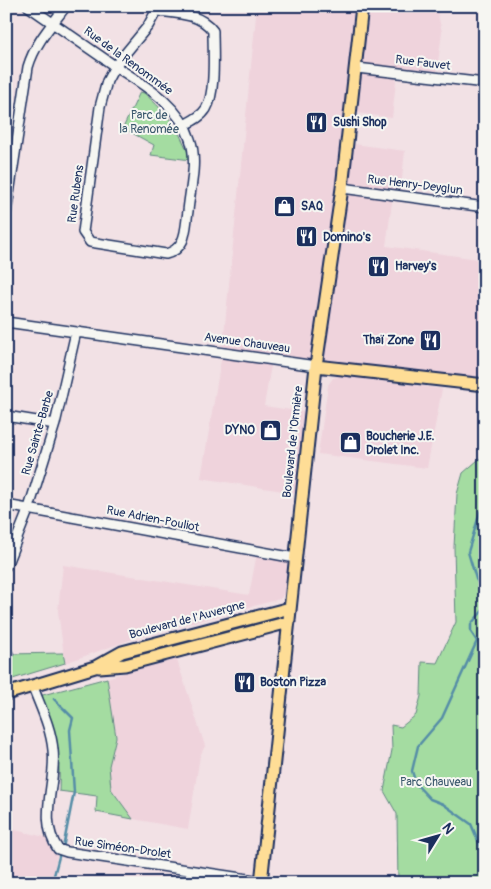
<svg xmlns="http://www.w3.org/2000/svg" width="491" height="889" viewBox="0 0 491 889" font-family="Pangolin,sans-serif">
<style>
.built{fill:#efd3dc}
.green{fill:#a4dca1;stroke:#608680}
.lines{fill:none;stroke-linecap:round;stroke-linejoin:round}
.stream{stroke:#558da7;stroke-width:2.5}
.minor-casing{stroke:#1b2f5e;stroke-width:12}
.major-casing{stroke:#1b2f5e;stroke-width:15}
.minor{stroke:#f6f6f2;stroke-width:9}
.major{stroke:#fedd96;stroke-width:11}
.labels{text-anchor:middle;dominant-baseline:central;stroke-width:4;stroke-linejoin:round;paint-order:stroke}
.street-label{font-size:12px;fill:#1b2f5e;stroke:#f6f6f2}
.park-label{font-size:12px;fill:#3d5a6f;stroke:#f6f6f2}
.poi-label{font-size:12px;font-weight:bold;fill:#1b2f5e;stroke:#f6f6f2;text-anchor:start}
</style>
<rect width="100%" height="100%" fill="#f2e1e5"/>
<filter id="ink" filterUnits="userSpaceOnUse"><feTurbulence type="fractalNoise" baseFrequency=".02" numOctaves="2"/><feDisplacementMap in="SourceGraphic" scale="10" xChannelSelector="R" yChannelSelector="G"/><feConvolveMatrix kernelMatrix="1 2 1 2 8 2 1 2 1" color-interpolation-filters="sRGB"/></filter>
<g filter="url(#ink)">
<path class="built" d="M257 6H436L442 32 436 78 397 72 392 118 351 112 347 143 405 151 400 197 393 195 386 246 485 260V385L272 360 264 406 311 413 301 494 201 478 222 354Z
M341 375 442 389 427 468 318 454 328 385 333 378Z
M257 553 289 559 284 594 280 599 141 636 65 663 58 611 63 565 249 595Z
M176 657 205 746 200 756 188 829 133 819 111 789 109 766 116 737 107 678Z
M6 828 45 837 58 849 52 883H6Z"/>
<path class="green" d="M140 92 144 93C169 115 179 129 191 160L151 155 154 145 123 128Z
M485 454V883H398L397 814 384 791 392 750 391 725 401 727 416 715 421 696 422 662 437 663 456 622 454 547 457 494 463 473Z
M63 653 65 663 6 681 8 654Z
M107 678 116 737 109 766 111 789 133 819 96 812 97 796 59 791C61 753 53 730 39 696Z"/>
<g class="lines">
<path class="stream" d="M485 509 480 512 468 552 476 579 485 593
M485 608 471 624V632L477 641 442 718 418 746 412 771 416 784 430 799 443 804 471 824 485 857
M54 699 73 718 70 730 74 792 63 848
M52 883 60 853"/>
<defs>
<path id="minor" d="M28 6C54 24 80 42 106 60 137 82 178 101 190 139 198 161 190 189 188 211 185 230 187 248 166 254L90 242 83 232 100 107 107 81 115 66 148 26 159 6
M158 11C177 13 201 14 213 31 213 51 216 93 206 109 201 117 192 121 184 125
M357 68 485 83
M342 188 485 207
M6 214 28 67C35 43 51 26 66 6
M6 322 316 366
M6 416 55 424
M6 505 295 558
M6 566 29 508 55 424 76 332
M6 651 8 654
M33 687C41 708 51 728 53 750 57 783 37 819 58 849L67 852 262 881"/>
<path id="major" d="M316 366 485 385
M99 667 125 665 289 622
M6 694 95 667 122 652 290 608
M261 883 316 366 342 188 362 6"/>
</defs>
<use href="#minor" class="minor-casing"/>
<use href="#major" class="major-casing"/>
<use href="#minor" class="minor"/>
<use href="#major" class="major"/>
</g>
</g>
<defs>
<symbol id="restaurant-square" viewBox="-11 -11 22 22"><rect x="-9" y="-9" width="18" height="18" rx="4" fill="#1b2f5e" stroke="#f6f6f2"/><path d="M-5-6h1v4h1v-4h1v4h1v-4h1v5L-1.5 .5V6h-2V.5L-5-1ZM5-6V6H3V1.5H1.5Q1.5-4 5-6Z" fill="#fff"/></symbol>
<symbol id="shop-square" viewBox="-11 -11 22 22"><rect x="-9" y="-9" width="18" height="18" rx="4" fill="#1b2f5e" stroke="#f6f6f2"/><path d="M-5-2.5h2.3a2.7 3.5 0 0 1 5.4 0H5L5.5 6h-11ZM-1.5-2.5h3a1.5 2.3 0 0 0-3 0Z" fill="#fff"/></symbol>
</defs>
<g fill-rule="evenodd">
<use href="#restaurant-square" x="304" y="110" width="25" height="25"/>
<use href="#shop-square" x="272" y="194" width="25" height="25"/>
<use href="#restaurant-square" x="294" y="224" width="25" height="25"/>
<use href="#restaurant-square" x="366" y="254" width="25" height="25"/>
<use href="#restaurant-square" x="418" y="328" width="25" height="25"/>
<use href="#shop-square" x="258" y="418" width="25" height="25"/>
<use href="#shop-square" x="338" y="430" width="25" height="25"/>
<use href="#restaurant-square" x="232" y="670" width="25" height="25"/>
</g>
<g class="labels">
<g class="street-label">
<text transform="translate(128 61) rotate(36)">Rue de la Renommée</text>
<text transform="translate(423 63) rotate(7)">Rue Fauvet</text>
<text transform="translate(415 185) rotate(7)">Rue Henry-Deyglun</text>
<text transform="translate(76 194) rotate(-82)">Rue Rubens</text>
<text transform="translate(247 343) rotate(8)">Avenue Chauveau</text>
<text transform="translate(38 433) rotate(-74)">Rue Sainte-Barbe</text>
<text transform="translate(293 442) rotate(-84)">Boulevard de l'Ormière</text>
<text transform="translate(153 519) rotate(11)">Rue Adrien-Pouliot</text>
<text transform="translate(187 620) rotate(-15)">Boulevard de l'Auvergne</text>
<text transform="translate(123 848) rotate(8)">Rue Siméon-Drolet</text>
</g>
<g class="park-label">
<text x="149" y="115">Parc de<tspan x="149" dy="14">la Renomée</tspan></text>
<text x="436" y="782">Parc Chauveau</text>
</g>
<g class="poi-label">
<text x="333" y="122">Sushi Shop</text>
<text x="301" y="206">SAQ</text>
<text x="323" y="237">Domino's</text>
<text x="395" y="266">Harvey's</text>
<text x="414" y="340" text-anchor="end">Thaï Zone</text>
<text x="255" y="430" text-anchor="end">DYNO</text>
<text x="366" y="436">Boucherie J.E.<tspan x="366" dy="14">Drolet Inc.</tspan></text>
<text x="260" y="682">Boston Pizza</text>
</g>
</g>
<rect width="491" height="889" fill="none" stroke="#f6f6f2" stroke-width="25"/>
<rect x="12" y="12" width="466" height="864" fill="none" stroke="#1b2f5e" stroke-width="2" filter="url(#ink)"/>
<g transform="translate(438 836) rotate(53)" stroke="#f6f6f2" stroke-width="4" paint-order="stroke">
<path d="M0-4L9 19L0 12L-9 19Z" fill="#1b2f5e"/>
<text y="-8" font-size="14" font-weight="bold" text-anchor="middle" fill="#1b2f5e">N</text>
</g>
</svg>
